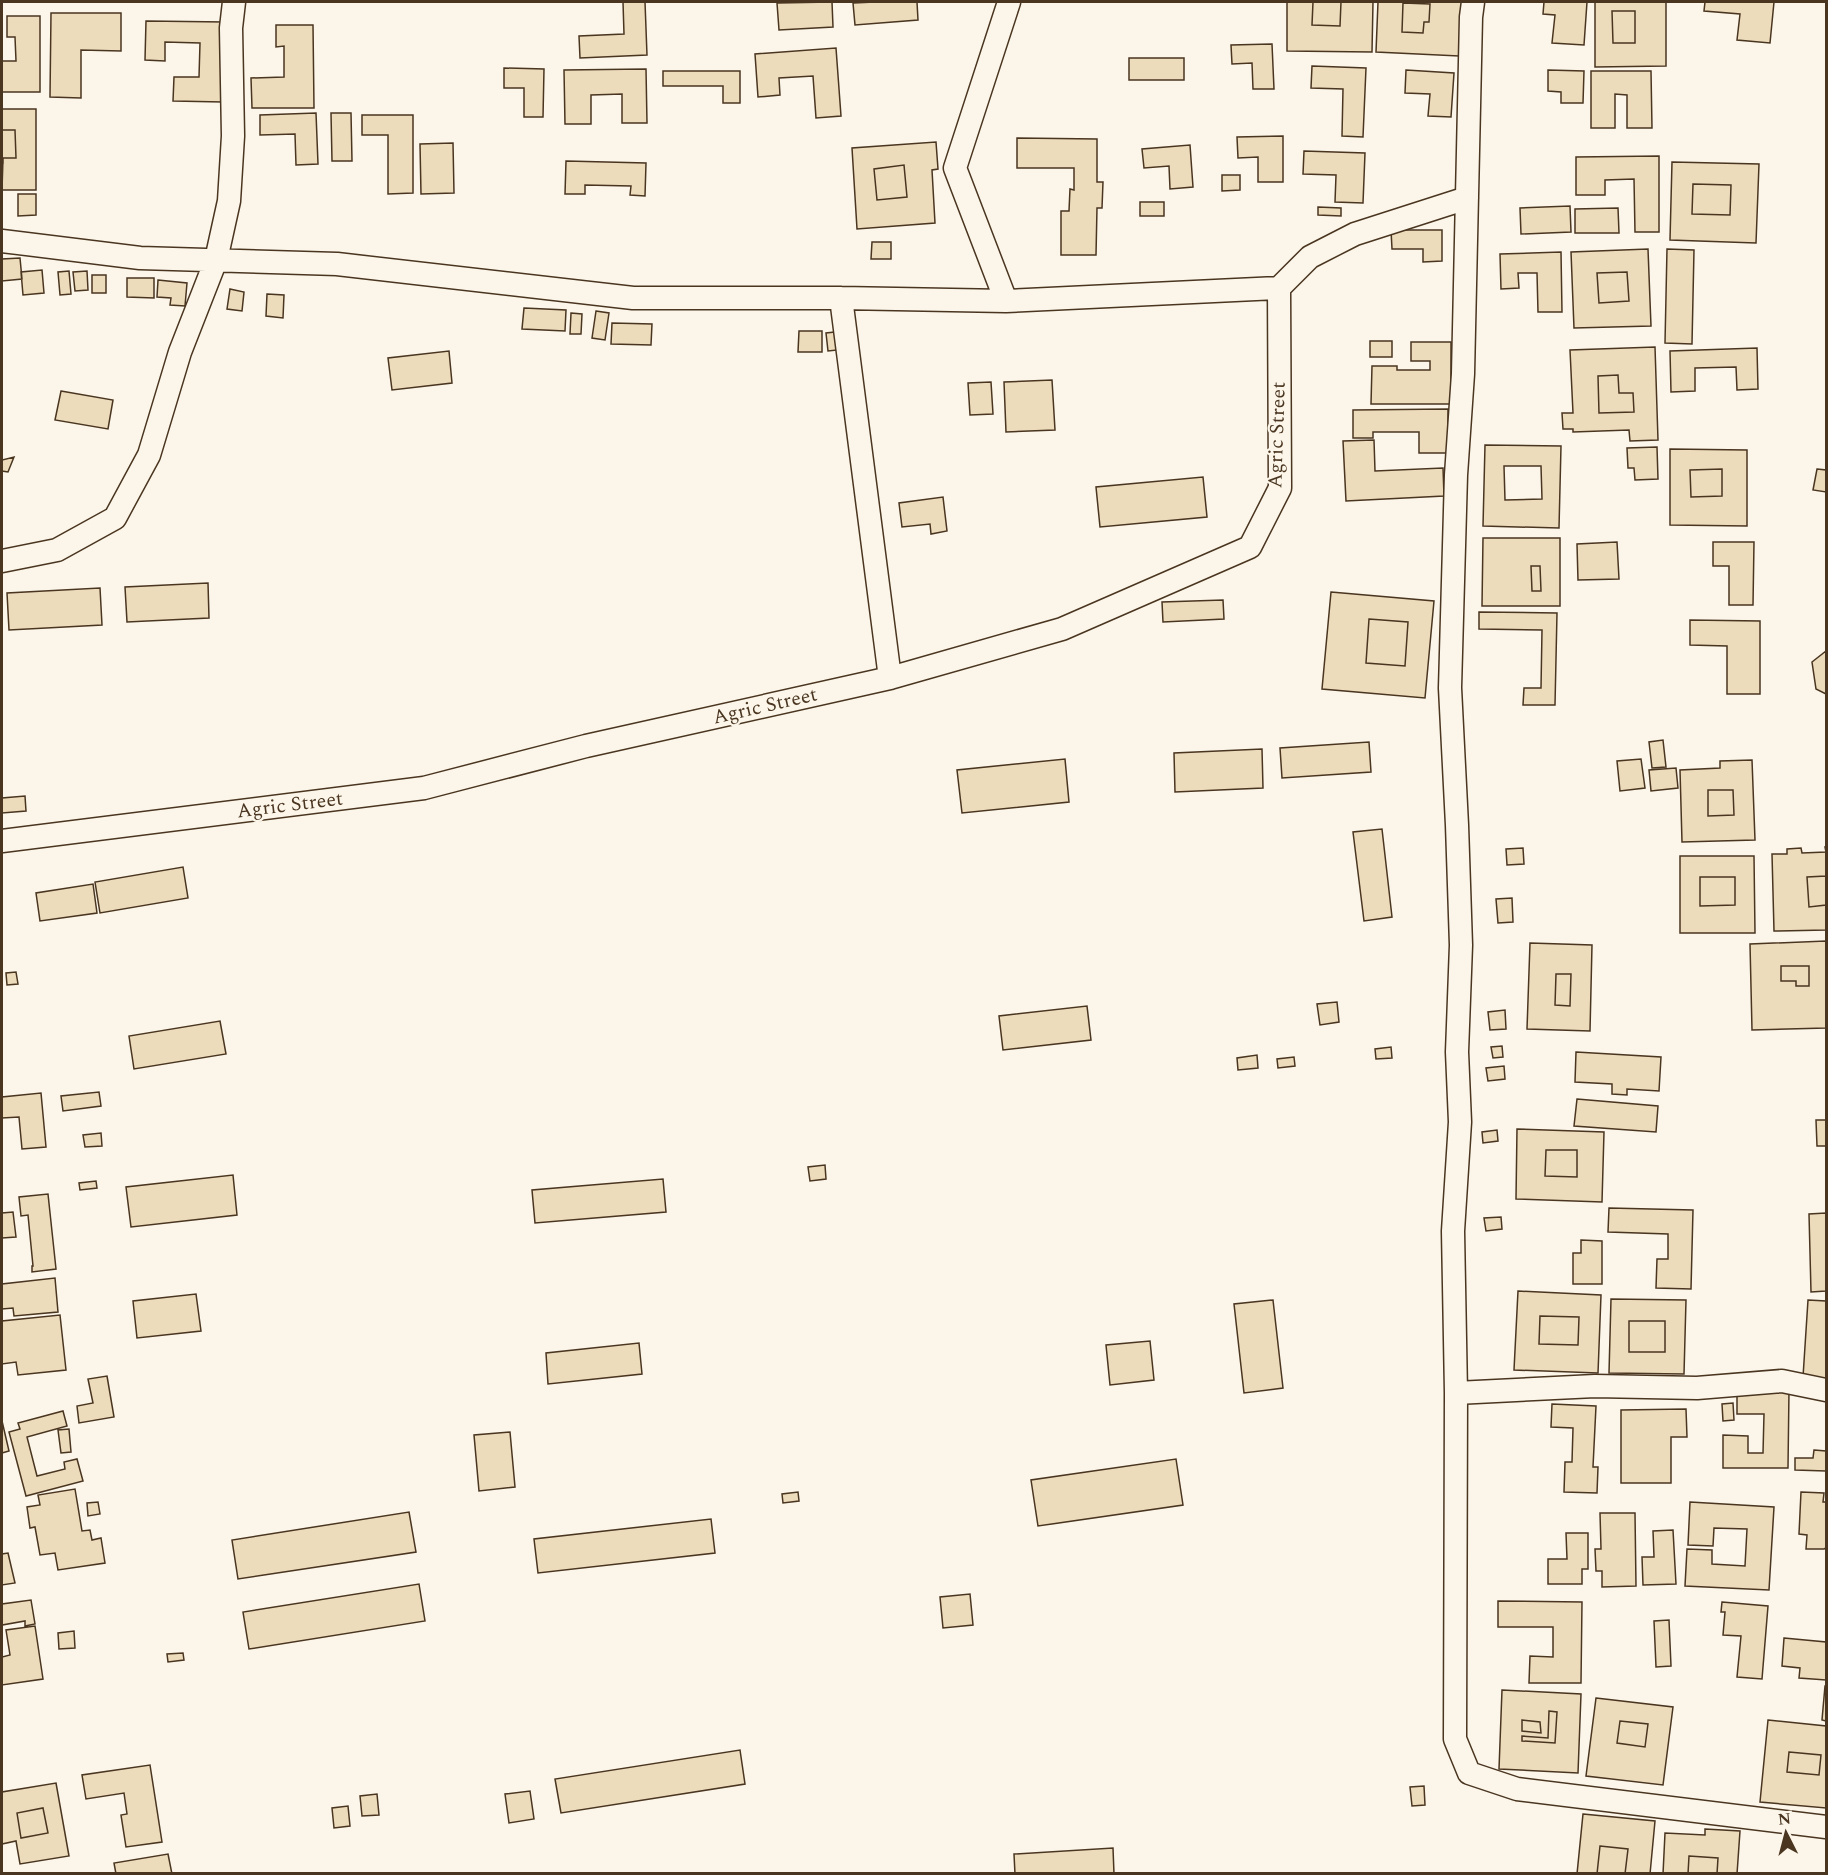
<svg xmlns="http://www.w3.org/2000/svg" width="1828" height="1875" viewBox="0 0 1828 1875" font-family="Spectral,serif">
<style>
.building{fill:#ecdcbc;stroke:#4a3520;stroke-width:1.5;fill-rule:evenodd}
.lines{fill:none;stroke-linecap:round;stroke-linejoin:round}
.minor-casing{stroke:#4a3520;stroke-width:25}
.minor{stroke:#fbf6e9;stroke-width:22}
.labels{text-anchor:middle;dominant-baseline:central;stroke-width:4.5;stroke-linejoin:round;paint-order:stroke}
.street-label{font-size:20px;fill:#4a3520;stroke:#fbf6e9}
</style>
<rect width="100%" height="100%" fill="#fbf6e9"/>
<path class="building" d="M623 2H645L647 55 580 58 579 36 624 34Z
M832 2 833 27 779 30 777 3Z
M875 2H917L918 20 855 25 853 3Z
M1287 2H1313L1312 25 1340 26 1341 2H1373L1372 52 1287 51Z
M1313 2H1341L1340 26 1312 25Z
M1378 2H1462L1459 56 1376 52ZM1403 3 1430 4 1429 22H1424L1423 33 1402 32Z
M1544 2H1587L1584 45 1552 43 1555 15 1543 14Z
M1595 2H1666V66L1595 67ZM1612 11H1635V43H1613Z
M1705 2H1774L1770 43 1737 40 1740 14 1704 11Z
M1403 3 1430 4 1429 22H1424L1423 33 1402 32Z
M1612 11H1635V43H1613Z
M51 13H121V51L81 50V98L50 97Z
M7 16H40V92H2V61H16L15 37H7Z
M146 21 225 22 223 102 173 101 174 77H199L200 43 165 42V61L145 60Z
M276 25H313L314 108H252L251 78 284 77V46L276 47Z
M1272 44 1274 89H1253L1252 63 1232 64 1231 45Z
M836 48 841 116 816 118 813 76 779 78 780 95 758 97 755 54Z
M1129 58H1184V80H1129Z
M1312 66 1366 68 1363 137 1342 136 1343 89 1311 88Z
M504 68 544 69 543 117H524V88H504Z
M646 69 647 123H622V94L591 95V124H565L564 70Z
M1406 70 1454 73 1451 117 1428 116 1430 94 1405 93Z
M1548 70 1584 71 1583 103H1561V92L1548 91Z
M663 71H740V103H723V86H663Z
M1591 71H1651L1652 128H1627V95L1615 94V128H1591Z
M2 109H36V190H2L3 158H16L15 130H2Z
M316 113 318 164 296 165 295 134 260 135V115Z
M331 113H351L352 161H332Z
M362 115H413V193L388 194V135H362Z
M2 130H15L16 158H3V163H2Z
M1283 136V182H1258V157L1238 158 1237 137Z
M1017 138 1097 139V182H1103L1102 208H1097L1096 255H1061V211H1069L1070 189 1074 190V168H1017Z
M936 142 938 169 932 170 935 223 857 229 852 148ZM904 165 907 197 877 200 874 169Z
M453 143 454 193 421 194 420 144Z
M1190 145 1193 187 1170 189 1169 166 1144 168 1142 149Z
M1304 151 1365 153 1363 203 1335 202 1336 175 1303 174Z
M1659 156V232H1635L1634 179 1605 180V195H1576V157Z
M566 161 646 163 645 196 630 195 631 186 585 185V194H565Z
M1672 162 1759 164 1756 243 1670 240ZM1693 184 1731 185 1730 215 1692 214Z
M904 165 907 197 877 200 874 169Z
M1222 175H1240V190L1222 191Z
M1693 184 1731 185 1730 215 1692 214Z
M18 194H36V215L18 216Z
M1140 202H1164V216H1140Z
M1570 206 1571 232 1521 234 1520 208Z
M1318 207 1341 208V216L1318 215Z
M1618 208 1619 233H1575V209Z
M1391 230H1442V261L1423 262V249H1392Z
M872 242H891V259H871Z
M1648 249 1651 326 1574 328 1571 252ZM1627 272 1629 301 1599 303 1597 273Z
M1667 249 1694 250 1692 344 1665 343Z
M1561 252 1562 312H1538L1537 273H1518L1519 288 1501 289 1500 254Z
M20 258 22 279 2 281V259Z
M42 270 44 293 23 295 21 272Z
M69 271 71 294 60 295 58 272Z
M87 271 88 290 75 291 73 272Z
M1627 272 1629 301 1599 303 1597 273Z
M92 275H106V293H92Z
M127 278H154V298L127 297Z
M158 280 187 283 185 306 170 305 171 298 157 297Z
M230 289 244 292 242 311 227 309Z
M267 294 284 295 283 318 266 316Z
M524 308 566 310 565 331 522 329Z
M596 311 609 313 605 340 592 338Z
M571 313 582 314 581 334H570Z
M612 323 652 324 651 345 611 344Z
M799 331H822V352H798Z
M844 331 846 349 828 351 826 333Z
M1370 341H1392V357H1370Z
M1411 342H1451V404H1371L1372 366H1397V370H1430V361H1411Z
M1655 347 1658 440 1630 441 1629 430 1573 432V429H1563L1562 413H1573L1570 350ZM1618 375 1619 393H1633L1634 412 1599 413 1598 376Z
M1757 348 1758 389 1737 390 1736 367 1695 368V391L1671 392 1670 351Z
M449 351 452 383 392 390 388 358Z
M1618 375 1619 393H1633L1634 412 1599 413 1598 376Z
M1052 380 1055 430 1006 432 1004 382Z
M991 382 993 414 970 415 968 383Z
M61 391 113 400 108 429 55 420Z
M1448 409V453H1419V432H1373V438H1353V410Z
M1374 440 1375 471 1443 468 1444 496 1346 501 1343 441Z
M1485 445 1561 446 1559 528 1483 526ZM1504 466H1541L1542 499 1505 500Z
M1657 447 1658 479 1635 480 1634 468H1628L1627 448Z
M1670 449 1747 450V526L1670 525ZM1722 469V496L1691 497 1690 470Z
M14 457 8 472 2 471V460Z
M1722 469V496L1691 497 1690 470Z
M1817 469 1826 470V492L1813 490Z
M1203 477 1207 517 1100 527 1096 487Z
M943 497 947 531 931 534 930 524 902 527 899 503Z
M1483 538H1560V606H1482ZM1531 566H1540L1541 591H1532Z
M1617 542 1619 579 1578 580 1577 544Z
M1713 542H1754L1753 605H1729V566H1713Z
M1531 566H1540L1541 591H1532Z
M208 583 209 618 127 622 125 587Z
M100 588 102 625 9 630 7 593Z
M1331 592 1434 601 1425 698 1322 689ZM1369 619 1408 622 1405 666 1366 663Z
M1223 600 1224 619 1163 622 1162 602Z
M1479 612 1557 613 1555 705H1523L1524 688H1541L1542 630 1479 629Z
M1369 619 1408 622 1405 666 1366 663Z
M1690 620 1760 621V694H1727V646L1690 645Z
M1826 651V694L1816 689 1812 662Z
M1663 740 1666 767 1652 768 1649 742Z
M1369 742 1371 772 1282 778 1280 748Z
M1262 749 1263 788 1175 792 1174 753Z
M1065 759 1069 802 962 813 957 770Z
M1641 759 1645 788 1620 791 1617 761Z
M1752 760 1755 840 1682 842 1680 770 1720 768V761ZM1708 790H1733L1734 815 1708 816Z
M1676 768 1678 788 1651 791 1649 770Z
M1708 790H1733L1734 815 1708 816Z
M25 796 26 811 2 813V798Z
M1382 829 1392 917 1364 921 1353 832Z
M1825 847H1826V876L1807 877 1809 907 1826 905V903V930L1774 931 1772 854H1787V849L1801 848 1802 853 1826 852Z
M1523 848 1524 864 1507 865 1506 849Z
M1680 856H1754L1755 933H1680ZM1700 877H1735V905L1700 906Z
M183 867 188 898 100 913 95 882Z
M1826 876V905L1809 907 1807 877Z
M1700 877H1735V905L1700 906Z
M93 884 97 913 40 921 36 893Z
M1512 898 1513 922 1498 923 1496 899Z
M1826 941V1028L1752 1030 1750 944ZM1781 966H1809V986H1796V981H1781Z
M1530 943 1592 945 1590 1031 1527 1029ZM1556 974H1571L1570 1006 1555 1005Z
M1781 966H1809V986H1796V981H1781Z
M16 972 18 984 7 985 6 973Z
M1556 974H1571L1570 1006 1555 1005Z
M1337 1002 1339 1022 1320 1025 1317 1004Z
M1087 1006 1091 1040 1003 1050 999 1016Z
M1505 1010 1506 1029 1490 1030 1488 1012Z
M220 1021 226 1054 134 1069 129 1036Z
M1502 1046 1503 1057 1493 1058 1491 1047Z
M1391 1047 1392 1058 1376 1059 1375 1049Z
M1576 1052 1661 1057 1659 1091 1627 1089V1095L1612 1094V1084L1575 1082Z
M1257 1055 1258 1068 1238 1070 1237 1058Z
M1294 1057 1295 1066 1278 1068 1277 1059Z
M1504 1066 1505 1079 1488 1081 1486 1068Z
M99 1092 101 1106 63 1111 61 1096Z
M41 1093 46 1147 22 1149 19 1117 2 1118V1097Z
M1577 1099 1658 1106 1656 1132 1574 1126Z
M1816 1120H1826V1146H1817Z
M1517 1129 1604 1132 1602 1202 1516 1199ZM1546 1150H1577V1177L1545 1176Z
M1497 1130 1498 1141 1483 1143 1482 1132Z
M101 1133 102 1146 85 1147 83 1135Z
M1546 1150H1577V1177L1545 1176Z
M825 1165 826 1179 810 1181 808 1167Z
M233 1175 237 1215 131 1227 126 1187Z
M663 1179 666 1212 535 1223 532 1190Z
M96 1181 97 1188 80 1190 79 1183Z
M48 1194 56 1269 32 1272V1266H33L28 1215 21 1216 19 1197Z
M1609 1208 1693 1210 1691 1289 1656 1288 1657 1259H1668V1234L1608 1232Z
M13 1212 16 1237 2 1238V1213Z
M1826 1213V1291L1811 1292 1809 1214Z
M1501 1217 1502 1229 1486 1231 1484 1218Z
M1581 1240 1602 1241V1284H1573V1253H1581Z
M55 1278 58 1312 14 1316 13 1308 2 1309V1284Z
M1518 1291 1601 1295 1598 1373 1514 1370ZM1540 1316 1579 1317 1578 1345 1539 1344Z
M196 1294 201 1331 137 1338 133 1301Z
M1611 1299 1686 1300 1684 1374 1609 1373ZM1629 1321H1665V1352H1629Z
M1273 1300 1283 1388 1244 1393 1234 1304Z
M1808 1300 1826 1301V1379L1803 1377Z
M60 1315 66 1370 18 1375 16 1362 2 1364V1321Z
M1540 1316 1579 1317 1578 1345 1539 1344Z
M1629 1321H1665V1352H1629Z
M1150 1341 1154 1380 1110 1385 1106 1345Z
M639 1343 642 1374 548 1384 546 1353Z
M107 1376 114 1417 79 1423 77 1406 93 1403 88 1379Z
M1737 1390H1789L1788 1468H1723V1435L1748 1436V1453H1763L1764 1414H1737Z
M1733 1403 1734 1420 1723 1421 1722 1404Z
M1552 1404 1596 1406 1593 1467H1598L1597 1493 1564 1492 1565 1462H1572L1573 1428 1551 1427Z
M1686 1409 1687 1437H1671V1483H1621V1410Z
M63 1411 67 1426 27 1437 37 1476 65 1469 64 1462 77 1459 83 1481 26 1496 9 1432 20 1429 18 1423Z
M2 1421 9 1451 2 1453Z
M69 1429 71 1452 61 1453 58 1430Z
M510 1432 515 1487 479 1491 474 1435Z
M1814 1450 1826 1451V1471L1795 1470V1458H1813Z
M1176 1459 1183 1505 1038 1526 1031 1480Z
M75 1489 82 1531 90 1530 92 1540 101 1538 105 1563 58 1570 55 1553 40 1555 35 1527 30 1528 27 1507 40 1505 38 1495Z
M798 1492 799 1501 783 1503 782 1494Z
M1801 1492 1824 1493 1823 1502H1826V1548L1824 1549H1806L1807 1535 1799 1534Z
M98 1502 100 1514 88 1516 87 1503Z
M1690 1502 1774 1507 1769 1590 1685 1586 1687 1549 1712 1550V1564L1745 1566 1747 1529 1714 1528 1713 1546 1688 1545Z
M409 1512 416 1552 238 1579 232 1540Z
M1600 1513H1635L1636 1586 1602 1587V1571H1596L1595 1549H1601Z
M711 1519 715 1553 538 1573 534 1539Z
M1673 1530 1676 1584 1643 1585 1642 1557H1654L1653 1531Z
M1566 1533H1588V1569H1582V1584H1548V1559H1567Z
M8 1553 15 1583 2 1585V1554Z
M419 1584 425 1621 249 1649 243 1612Z
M970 1594 973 1625 943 1628 940 1597Z
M31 1600 35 1624 25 1626V1621L2 1625V1604Z
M1498 1601 1582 1602 1581 1683H1529L1530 1656 1553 1657V1627H1498Z
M1722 1602 1768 1606 1762 1679 1737 1677 1741 1636 1723 1635 1725 1612H1721Z
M1669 1620 1671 1666 1656 1667 1654 1621Z
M35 1626 43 1679 2 1685V1657L10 1655 6 1630Z
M74 1631 75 1648 59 1649 58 1633Z
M1784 1638 1826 1642V1680L1799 1678 1800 1668 1782 1666Z
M183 1653 184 1660 168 1662 167 1654Z
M1825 1686H1826V1721L1822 1720Z
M1502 1690 1581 1694 1578 1773 1499 1769ZM1549 1711 1557 1712 1555 1743 1522 1741V1736L1548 1738ZM1522 1720 1540 1722 1541 1733 1522 1731Z
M1596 1698 1673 1707 1663 1785 1586 1776ZM1620 1721 1648 1724 1645 1747 1617 1743Z
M1549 1711 1557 1712 1555 1743 1522 1741V1736L1548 1738Z
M1522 1720 1540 1722 1541 1733 1522 1731Z
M1768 1720 1826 1726V1808L1760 1802ZM1789 1752 1821 1755 1819 1775 1787 1772Z
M1620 1721 1648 1724 1645 1747 1617 1743Z
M740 1750 745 1784 561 1813 555 1779Z
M1789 1752 1821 1755 1819 1775 1787 1772Z
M150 1765 162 1842 126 1847 121 1815 127 1814 124 1793 86 1799 82 1775Z
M56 1783 69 1856 20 1864 16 1841 2 1844V1792ZM43 1808 48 1833 21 1838 17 1813Z
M1424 1786 1425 1805 1412 1806 1410 1787Z
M530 1791 534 1819 509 1823 505 1794Z
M377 1794 379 1815 362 1816 360 1796Z
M348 1806 350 1826 334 1828 332 1808Z
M43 1808 48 1833 21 1838 17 1813Z
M1583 1814 1655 1821 1650 1874H1625L1628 1849 1600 1846 1597 1874H1577Z
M1705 1829 1740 1831 1737 1874H1717L1718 1858 1689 1856 1688 1874H1663L1665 1833 1705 1835Z
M1600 1846 1628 1849 1625 1874H1597Z
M1113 1848 1114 1874H1015L1014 1854Z
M168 1854 172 1874H116L114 1863Z
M1689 1856 1718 1858 1717 1874H1688Z"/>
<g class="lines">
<defs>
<path id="minor" d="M1473 2 1471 17 1463 374 1456 475 1450 688 1457 825 1461 945 1457 1052 1460 1122 1453 1231 1456 1393 1455 1739 1469 1773 1517 1789 1826 1827
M2 241 140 258 337 264 633 298H841L1006 301 1279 288 1310 257 1355 234 1467 198
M841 298 890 678
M1006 301 955 168 1009 2
M2 561 57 550 115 518 149 455 180 352 216 260 229 201 233 136 231 28 234 2
M2 841 424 788 586 746 890 678 1062 629 1250 547 1280 488 1279 288
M1456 1393 1595 1386 1697 1388 1782 1381 1826 1390"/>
</defs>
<use href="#minor" class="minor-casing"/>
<use href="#minor" class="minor"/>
</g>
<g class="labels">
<g class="street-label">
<text transform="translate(1277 435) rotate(-88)">Agric Street</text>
<text transform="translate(765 706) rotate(-13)">Agric Street</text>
<text transform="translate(290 805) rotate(-7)">Agric Street</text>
</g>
</g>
<rect width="1828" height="1875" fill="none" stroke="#4a3520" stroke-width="6"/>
<g transform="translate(1786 1833) rotate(354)" stroke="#fbf6e9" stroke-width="4.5" paint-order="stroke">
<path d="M0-4.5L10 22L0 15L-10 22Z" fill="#4a3520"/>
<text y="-9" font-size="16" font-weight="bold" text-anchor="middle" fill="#4a3520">N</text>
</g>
</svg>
